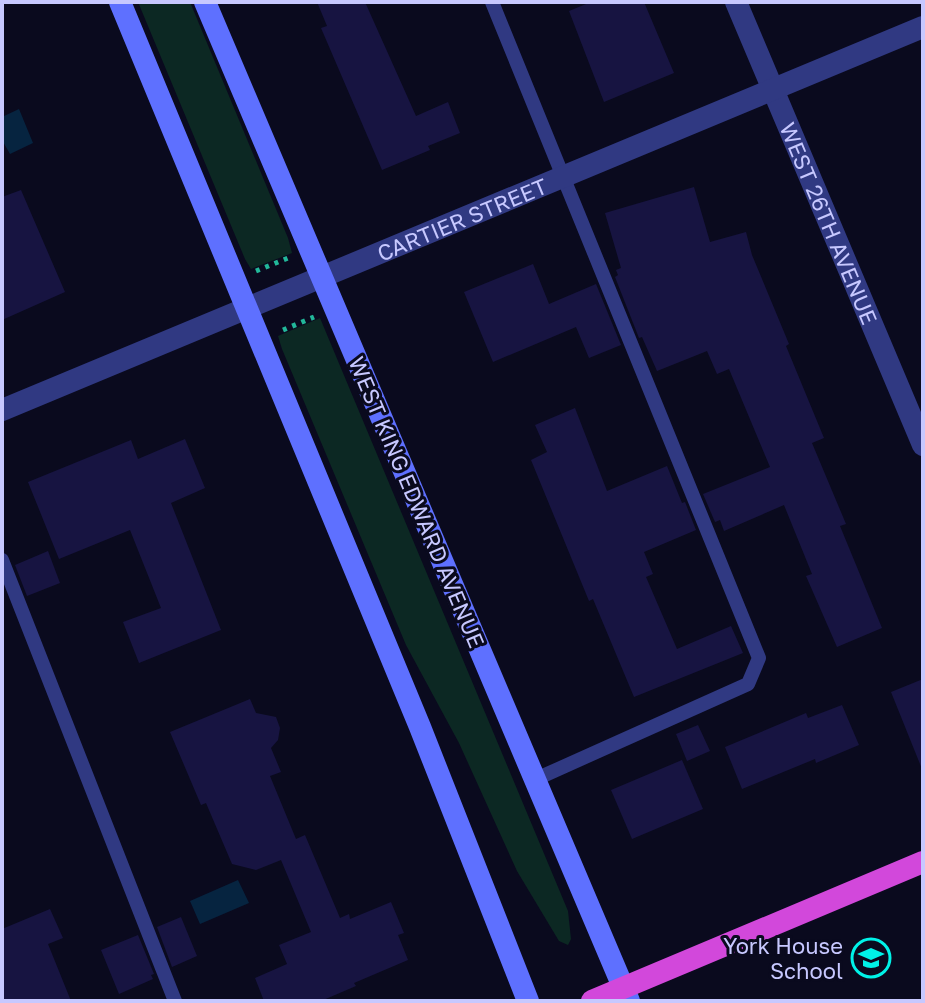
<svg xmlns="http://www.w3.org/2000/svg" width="925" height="1003" viewBox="0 0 925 1003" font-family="'Golos Text',sans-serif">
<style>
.green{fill:#0c2823}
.water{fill:#062440}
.building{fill:#171441}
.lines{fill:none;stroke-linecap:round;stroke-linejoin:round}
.path{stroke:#22b89a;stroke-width:5;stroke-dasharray:4 6;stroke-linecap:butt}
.service{stroke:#303982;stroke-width:14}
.minor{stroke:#303982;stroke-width:22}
.secondary{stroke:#5e70ff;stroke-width:22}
.trunk{stroke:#d248db;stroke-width:22}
.labels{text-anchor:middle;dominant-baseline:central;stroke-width:6;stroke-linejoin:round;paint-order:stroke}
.street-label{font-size:22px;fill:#c7c8ff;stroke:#0a0a1e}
.poi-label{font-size:22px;fill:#c7c8ff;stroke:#0a0a1e;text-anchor:end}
</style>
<rect width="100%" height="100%" fill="#0a0a1e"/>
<path class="green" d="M138 2H190L288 238 292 253 251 269 245 259Z
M320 318 568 911 571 939 568 945 559 941 517 871 459 743 406 645 282 349 278 336Z"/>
<path class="water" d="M19 109 33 143 10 154 2 140V117Z
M238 880 249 903 200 924 190 901Z"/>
<path class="building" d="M317 2H365L416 116 448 102 460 133 428 146 430 150 382 170 321 28 327 26Z
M591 2H644L674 73 604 102 569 11Z
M694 187 710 242 746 232 752 255 789 344 786 346 824 438 812 443 846 524 840 526 882 628 837 647 806 576 812 574 784 505 724 531 720 520 715 522 703 494 770 467 729 369 717 374 707 351 657 371 642 337 639 338 615 277 618 275 616 270 621 268 605 213Z
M21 190 65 292 2 320V197Z
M533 264 549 304 596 284 621 345 589 358 576 327 493 362 464 292Z
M575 408 607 491 667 466 682 503 685 502 696 530 644 552 653 574 646 577 677 649 731 626 743 653 634 697 593 599 589 601 531 460 547 452 535 425Z
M185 439 205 488 171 503 221 630 139 663 123 622 161 608 130 530 59 559 28 482 131 440 138 459Z
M48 551 60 583 27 596 15 565Z
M923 679V768L922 769 891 692Z
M250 699 256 713 276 717 280 728 278 740 271 748 281 772 270 776 296 839 305 835 340 918 349 914 350 919 391 902 404 933 398 935 408 960 354 983 356 986 321 1001H264L255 978 287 964 279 945 311 932 281 860 256 870 232 864 206 803 201 805 170 732Z
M842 705 859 745 816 763 815 759 742 789 725 747 806 713 808 718Z
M698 725 710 751 687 761 676 734Z
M682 760 703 809 632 839 611 790Z
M50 909 63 938 48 944 71 1001H2V929Z
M181 917 197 956 172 967 157 927Z
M138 935 154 974 151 975 153 979 119 994 101 950Z"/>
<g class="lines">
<path class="path" d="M256 271 288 258
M283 330 314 317"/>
<path class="service" d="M492 2 759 658 748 684 536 779
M2 560 175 1001"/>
<g class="minor">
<path id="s1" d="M736 2 923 445"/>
<path id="s2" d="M2 410 923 27"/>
</g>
<path class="secondary" d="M120 2 420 727 528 1001
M205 2 629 1001"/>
<path class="trunk" d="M592 1001 923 862"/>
</g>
<defs>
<symbol id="school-ring" viewBox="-11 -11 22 22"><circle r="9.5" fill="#0a0a1e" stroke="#00f2e8" stroke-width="1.5"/><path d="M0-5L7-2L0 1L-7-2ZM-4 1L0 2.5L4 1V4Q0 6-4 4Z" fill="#00f2e8"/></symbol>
</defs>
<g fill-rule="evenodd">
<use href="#school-ring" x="849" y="936" width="44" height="44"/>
</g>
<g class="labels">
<g class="street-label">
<text stroke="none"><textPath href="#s2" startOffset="498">CARTIER STREET</textPath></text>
<text stroke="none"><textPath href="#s1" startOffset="240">WEST 26TH AVENUE</textPath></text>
<text transform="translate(417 502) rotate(67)">WEST KING EDWARD AVENUE</text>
</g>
<g class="poi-label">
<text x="843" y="945">York House<tspan x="843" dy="25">School</tspan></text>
</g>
</g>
<rect width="925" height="1003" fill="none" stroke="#c7c8ff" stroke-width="8"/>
</svg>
